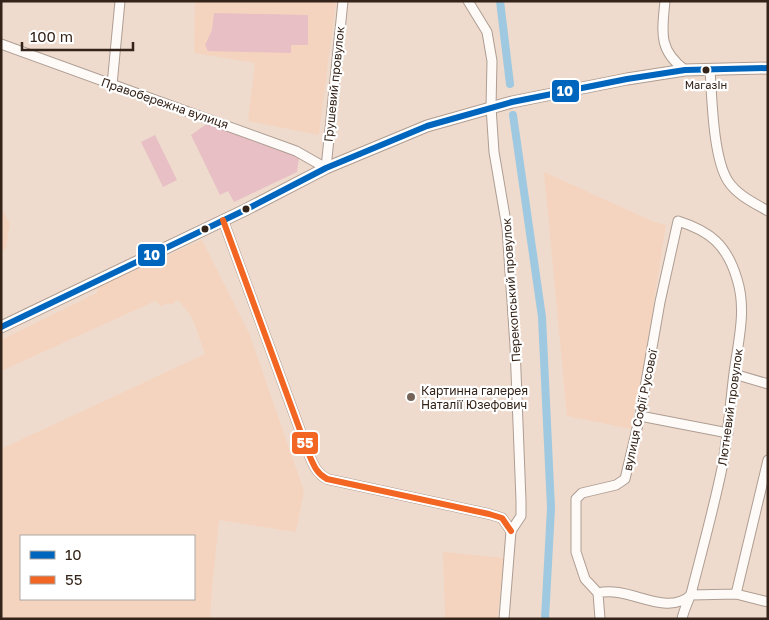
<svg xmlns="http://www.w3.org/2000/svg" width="769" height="620" viewBox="0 0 769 620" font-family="'Golos Text',sans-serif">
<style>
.built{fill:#f4d4bf;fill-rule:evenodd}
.green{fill:#e7bfc4}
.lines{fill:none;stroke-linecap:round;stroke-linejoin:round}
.canal{stroke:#9ec9e0;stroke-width:8}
.minor-casing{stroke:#ae9d92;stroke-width:11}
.major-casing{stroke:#ae9d92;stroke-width:13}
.minor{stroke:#fdfaf8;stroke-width:9}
.major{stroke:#fdfaf8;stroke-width:11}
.bus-1-casing{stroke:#fff;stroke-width:10}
.bus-2-casing{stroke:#fff;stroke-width:10}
.bus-1{stroke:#0065bd;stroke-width:6}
.bus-2{stroke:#f26522;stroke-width:6}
.bus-dot{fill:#342318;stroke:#fff;stroke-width:2}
.poi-dot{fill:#756357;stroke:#fff;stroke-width:2}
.labels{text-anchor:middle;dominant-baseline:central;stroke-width:4.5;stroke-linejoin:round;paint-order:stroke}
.bus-label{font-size:11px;fill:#342318;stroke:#fff}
.street-label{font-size:12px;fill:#342318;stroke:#fff}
.poi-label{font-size:12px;fill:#342318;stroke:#fff;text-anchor:start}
.line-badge{stroke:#fff;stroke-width:2}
.badge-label{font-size:14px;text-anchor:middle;font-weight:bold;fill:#fff}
</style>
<rect width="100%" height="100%" fill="#efdbcd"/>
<path class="built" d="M195 1H336L319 135 248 121 255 63 194 53Z
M544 172 654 222 666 225 645 357 631 429 567 416Z
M1 208 10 224 6 248 1 251Z
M202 240 249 333 304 491 296 532 219 520 213 578 210 617 212 619H1V449L205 354 192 317 178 300 171 305 168 303 162 306 155 301 1 371V340L97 293 98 286ZM21 536H194V599H21Z
M443 552 504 558 497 619H445Z"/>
<path class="green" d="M214 13 308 15V45H291V53L208 51 205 45 212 30Z
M208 123 295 154 299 158 297 172 234 202 228 191 220 195 191 135Z
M155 135 177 180 163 187 141 142Z"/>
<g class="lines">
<path class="canal" d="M500 1 510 84
M513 115 542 317 551 508 545 619"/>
<defs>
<path id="minor" d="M468 1 487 32 492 61 491 107 494 152 507 228 515 346 521 501V516L511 531
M665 1C662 32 658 50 685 70
M1 44 296 151 326 168 343 1
M710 70C712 98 713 158 728 181 737 195 754 203 768 211
M112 85 120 1
M223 220 308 452C313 464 316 473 327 479L489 514 502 518 511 531
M734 374 768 384
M640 416 728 433
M598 593C629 585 665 618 691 595L736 594 768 602
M736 594 768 460
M504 619 511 531
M600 619 598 593 585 579 576 552V499L582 493 616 485 625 479 640 416 660 302 678 221C710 231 727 245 737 279 747 310 738 342 734 373 730 405 728 436 722 468 714 507 703 547 693 586 691 597 684 608 682 619"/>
<path id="major" d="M1 327 245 210 326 168 427 126 512 102 627 79 685 70 768 68"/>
</defs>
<use href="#minor" class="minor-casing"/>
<use href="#major" class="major-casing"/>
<use href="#minor" class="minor"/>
<use href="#major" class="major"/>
<defs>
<path id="bus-1" d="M1 327 245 210 326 168 427 126 512 102 627 79 685 70 768 68"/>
<path id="bus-2" d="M223 220 308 452C313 464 316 473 327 479L489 514 502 518 511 531"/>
</defs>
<use href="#bus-1" class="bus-1-casing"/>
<use href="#bus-2" class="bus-2-casing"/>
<use href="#bus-1" class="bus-1"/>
<use href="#bus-2" class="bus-2"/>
</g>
<g class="bus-dot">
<circle cx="706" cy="70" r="4.5"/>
<circle cx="246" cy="209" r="4.5"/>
<circle cx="205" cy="229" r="4.5"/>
</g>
<circle class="poi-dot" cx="411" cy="397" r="5"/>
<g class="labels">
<g class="bus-label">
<text x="706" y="84">МагазІн</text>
</g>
<g class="street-label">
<text transform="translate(334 84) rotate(-84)">Грушевий провулок</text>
<text transform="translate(165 103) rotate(19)">Правобережна вулиця</text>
<text transform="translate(511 290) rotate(-94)">Перекопський провулок</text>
<text transform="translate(730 407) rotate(-82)">Лютневий провулок</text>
<text transform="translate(640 410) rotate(-78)">вулиця Софії Русової</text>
</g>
<g class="poi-label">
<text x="421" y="390">Картинна галерея<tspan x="421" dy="14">Наталії Юзефович</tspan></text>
</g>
</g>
<g class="line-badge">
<rect x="551" y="79" width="29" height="24" rx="5" fill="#0065bd"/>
<rect x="137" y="243" width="29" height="24" rx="5" fill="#0065bd"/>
<rect x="291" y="431" width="28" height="24" rx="5" fill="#f26522"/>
</g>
<g class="badge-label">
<text x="565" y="96">10</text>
<text x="152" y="260">10</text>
<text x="305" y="448">55</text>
</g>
<rect width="769" height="620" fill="none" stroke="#342318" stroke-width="5"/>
<rect x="20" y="535" width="175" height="65" fill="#ffffff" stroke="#aea7a3"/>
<rect x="30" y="551" width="25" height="8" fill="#0065bd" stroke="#aea7a3"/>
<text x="65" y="560" font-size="15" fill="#342318">10</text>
<rect x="30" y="576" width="25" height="8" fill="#f26522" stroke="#aea7a3"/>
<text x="65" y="585" font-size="15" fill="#342318">55</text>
<path d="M22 42v8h111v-8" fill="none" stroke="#342318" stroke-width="2.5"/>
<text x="30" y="42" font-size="15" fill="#342318" stroke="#ffffff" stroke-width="4" paint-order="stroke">100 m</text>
</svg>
